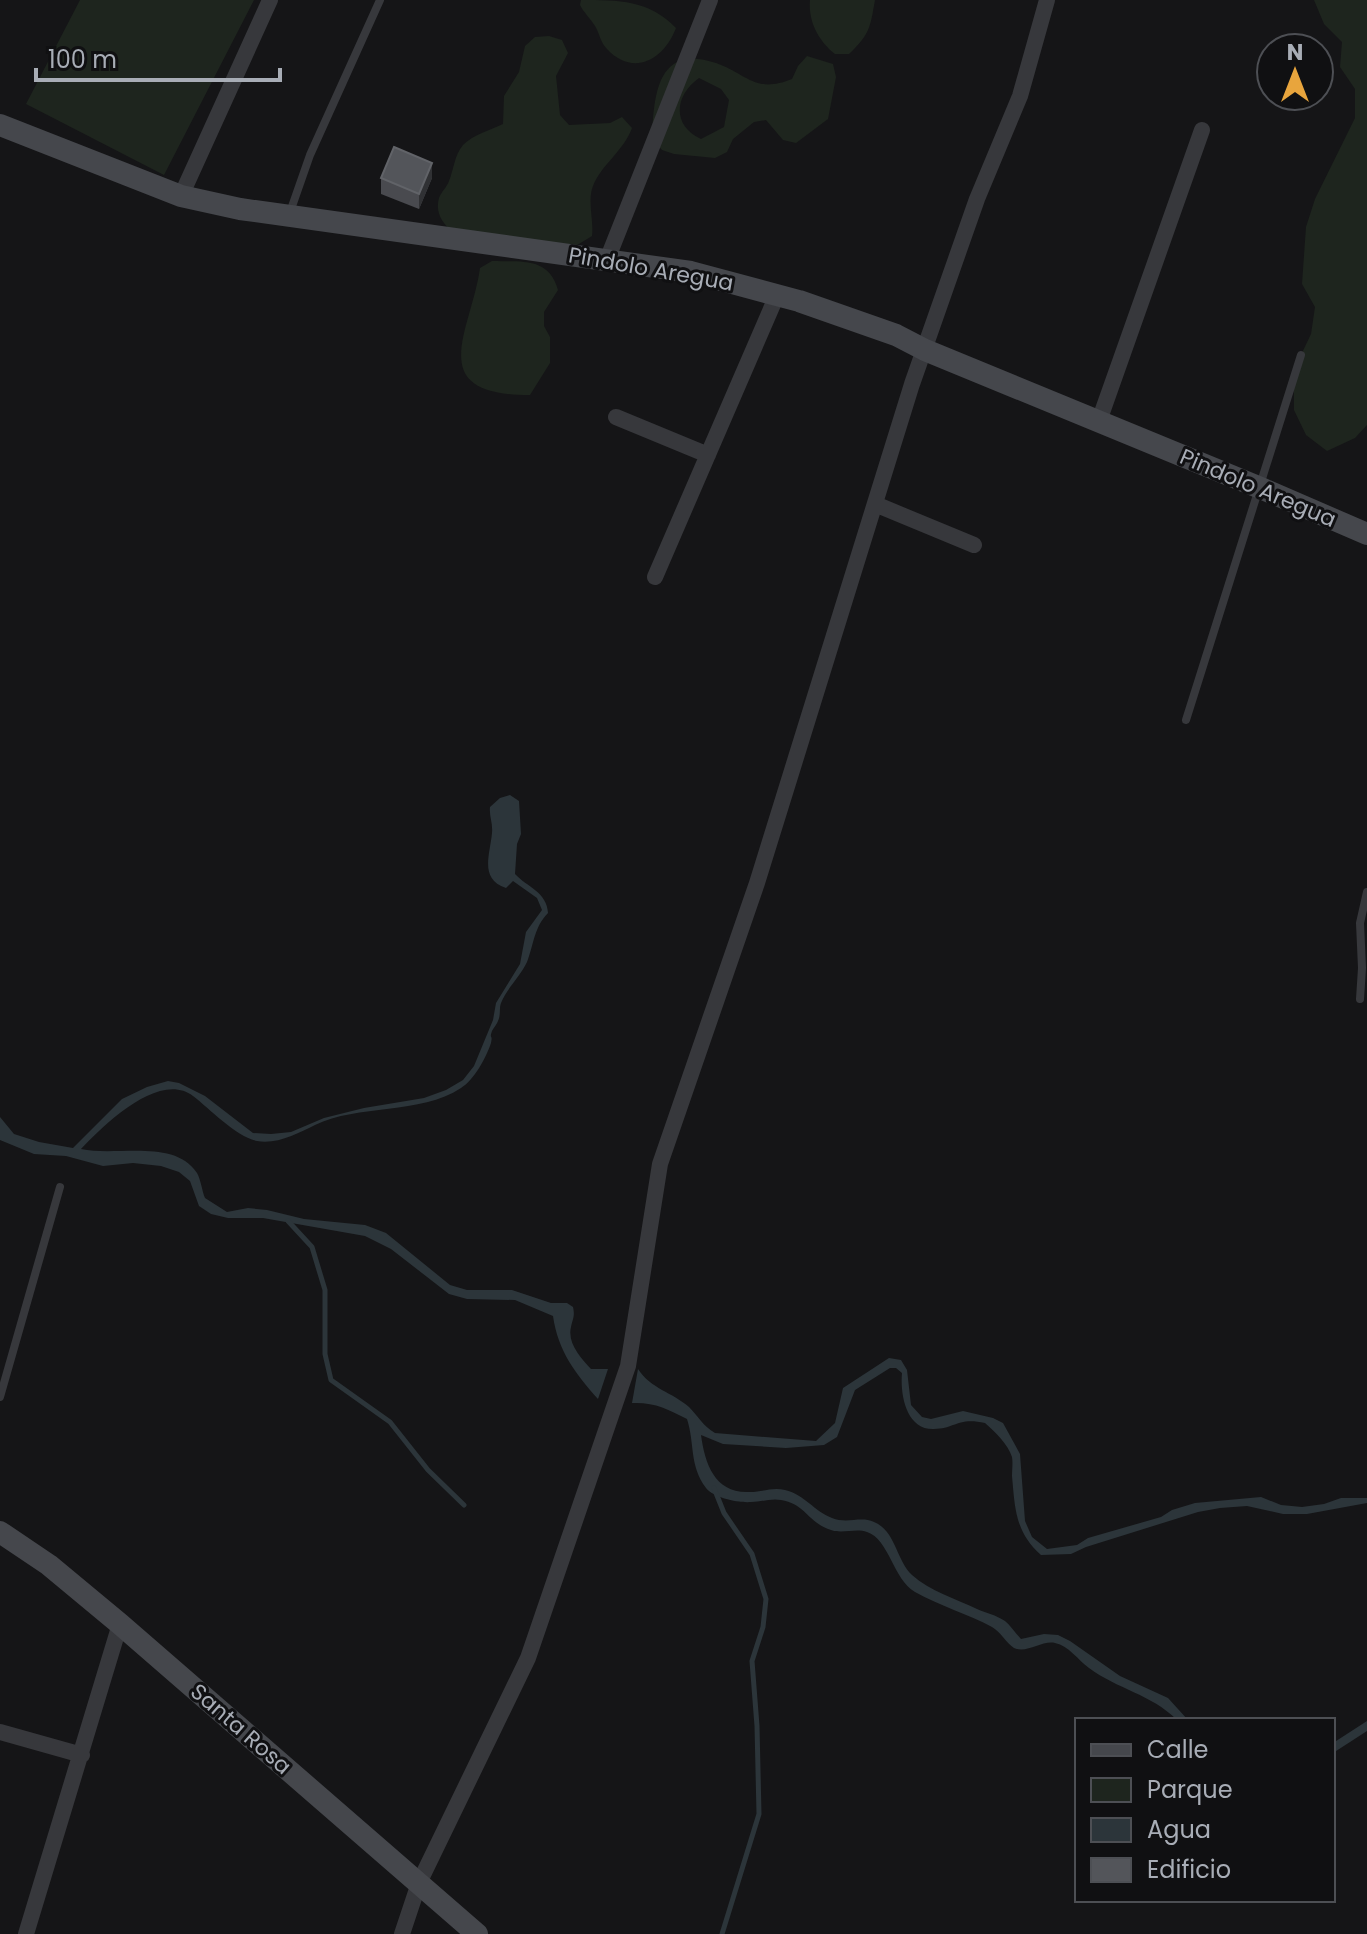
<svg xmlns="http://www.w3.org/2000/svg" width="1367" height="1934" viewBox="0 0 1367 1934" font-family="Poppins,sans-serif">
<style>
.green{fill:#1e251e;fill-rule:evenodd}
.water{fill:#2c353a}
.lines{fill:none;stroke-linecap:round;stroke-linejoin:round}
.stream{stroke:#2c353a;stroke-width:5}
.lane{stroke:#37383c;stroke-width:8}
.street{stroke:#37383c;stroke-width:16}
.secondary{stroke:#45474c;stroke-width:22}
.wall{fill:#494a4f}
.shaded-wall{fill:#303134}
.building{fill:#53555a;stroke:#616368;stroke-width:2}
.labels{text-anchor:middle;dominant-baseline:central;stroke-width:6;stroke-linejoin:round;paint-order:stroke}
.street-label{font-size:22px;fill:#a8adb6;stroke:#101012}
</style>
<rect width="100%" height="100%" fill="#151517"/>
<path class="green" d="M80 0H254L164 175 26 104Z
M581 0C619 0 649 0 676 28 664 60 633 77 607 49 600 42 600 34 595 26 591 19 584 13 580 5Z
M810 0H875C870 28 870 34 849 54H835C819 41 808 22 810 0Z
M1314 0H1367V425L1355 438 1327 451 1306 435 1294 410V381L1301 355 1311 334 1315 307 1302 284 1306 227 1315 199 1355 118V89L1340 67 1342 42 1324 24Z
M549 36 562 40 568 53 556 76 560 115 569 125 610 123 622 117 632 128C623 152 601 165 593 186 587 201 594 220 592 236L569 250 452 231C442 223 435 212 439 198 441 192 447 187 449 181 454 169 454 156 463 145 473 135 490 130 503 124L504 96 519 72 525 46 535 37Z
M807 56 833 64 836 77 828 119 796 143 783 140 766 120 754 122 733 139 727 152 715 158 674 154 662 150 652 139C654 97 656 43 716 63 747 74 755 94 792 79L798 66ZM699 78 721 89 729 100 724 127 701 139C671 125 675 95 699 78Z
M492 261C520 262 549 256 558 290L544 312V326L550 337V363L530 395C422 395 471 332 480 268Z"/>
<path class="water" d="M510 795 519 801 521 834 517 844 515 874C527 887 547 892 548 913 534 927 534 944 527 962 520 977 507 988 501 1003 499 1008 501 1015 498 1021 497 1024 494 1027 492 1031 489 1040 493 1033 491 1043 486 1058 474 1080 461 1088 420 1115 358 1104 315 1125 299 1133 276 1145 257 1141 235 1136 210 1109 193 1096 159 1070 103 1126 81 1149 116 1157 174 1138 197 1173 201 1180 202 1191 205 1198L227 1212 248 1208 267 1210 304 1219 365 1225 386 1233 450 1285 467 1290H512L551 1303H567L573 1307C575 1316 573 1318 571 1327 567 1343 581 1358 591 1369H608L598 1399C575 1373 558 1351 553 1316L515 1300 467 1299 449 1294 391 1249 365 1236 263 1218H228L211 1214 199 1206 190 1181 179 1172 161 1166 133 1163 103 1166 66 1156 34 1154 0 1140V1117L14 1134 39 1142 73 1148 122 1099 147 1087 168 1081 179 1083 205 1096 253 1133 271 1134 291 1132 324 1118 364 1108 424 1098 446 1090 463 1080 474 1066 493 1020 496 1003 520 964 526 932 542 910 537 898 513 881 506 888C479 879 490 855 492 833 493 823 489 816 490 807L500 798Z
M889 1358 901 1360 907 1370 911 1405 922 1417 931 1419 963 1411 993 1418 1003 1423 1020 1454 1025 1521 1032 1537 1047 1549 1077 1545 1088 1538 1161 1517 1172 1510 1195 1503 1261 1497 1281 1505 1302 1507 1324 1504 1341 1498H1367V1503L1307 1514H1283L1247 1506 1220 1508 1198 1512 1086 1547 1071 1554 1041 1555C1015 1532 1015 1508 1012 1476 1012 1470 1013 1463 1012 1457 1008 1444 995 1432 985 1423 957 1417 955 1429 934 1429 906 1430 900 1394 902 1373L896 1368H890L855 1390 837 1437 824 1445 786 1448 723 1444 701 1435C705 1464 715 1494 750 1492 763 1492 772 1487 785 1490 805 1495 814 1511 832 1518 847 1524 861 1516 874 1522 896 1531 896 1560 912 1575 930 1591 956 1599 977 1609 986 1613 996 1615 1005 1621 1011 1626 1015 1633 1021 1639L1044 1634 1058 1635 1070 1641 1120 1676 1168 1698 1188 1720H1177C1151 1694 1117 1689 1089 1668 1078 1660 1069 1646 1055 1643 1042 1640 1027 1654 1014 1648 1006 1643 1001 1632 992 1627 968 1614 940 1606 915 1592 893 1579 889 1539 867 1532 856 1528 842 1534 831 1530 808 1523 806 1504 781 1500 771 1498 761 1502 751 1502 738 1503 714 1498 706 1488 689 1465 695 1444 687 1419 668 1409 654 1402 632 1403L638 1369C651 1389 672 1392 689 1407 699 1417 702 1425 715 1433L816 1441 835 1423 843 1388Z
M1367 1721V1731L1333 1753V1743Z"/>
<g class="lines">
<path class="stream" d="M288 1221 312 1247 325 1290V1354L331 1380 390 1422 428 1470 464 1505
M714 1488 724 1513 752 1554 766 1599 763 1627 752 1661 757 1726 759 1814 722 1934"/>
<path class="lane" d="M289 215 310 155 380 0
M1186 720 1301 355
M1360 999 1362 968 1360 923 1367 892
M0 1397 60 1187"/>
<path class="street" d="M181 196 270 0
M607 260 710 0
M616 417 708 455
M1099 421 1202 130
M875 504 974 545
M655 577 777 295
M0 1732 82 1755
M26 1934 120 1624
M402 1934 419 1883 528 1658 628 1366 660 1164 757 883 912 384 977 199 1020 96 1047 0"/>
<path class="secondary" d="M0 125 181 196 240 209 691 272 799 301 896 335 925 350 1263 489 1367 534
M0 1532 49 1565 120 1624 477 1934"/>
</g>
<path class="wall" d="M381 178H432L419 209 381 194Z"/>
<path class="shaded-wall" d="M432 163V178L419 209V194Z"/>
<path class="building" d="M394 147 432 163 419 194 381 178Z"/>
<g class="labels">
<g class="street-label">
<text transform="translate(651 269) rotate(10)">Pindolo Aregua</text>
<text transform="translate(1258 488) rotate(23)">Pindolo Aregua</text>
<text transform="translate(241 1729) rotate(41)">Santa Rosa</text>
</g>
</g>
<rect x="1075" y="1718" width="260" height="184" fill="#101012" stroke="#4d4f54" stroke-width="2"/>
<rect x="1091" y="1744" width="40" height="12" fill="#45474c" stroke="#4d4f54" stroke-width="2"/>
<text x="1147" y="1758" font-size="24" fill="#a8adb6">Calle</text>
<rect x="1091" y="1778" width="40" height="24" fill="#1e251e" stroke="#4d4f54" stroke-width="2"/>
<text x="1147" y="1798" font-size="24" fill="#a8adb6">Parque</text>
<rect x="1091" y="1818" width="40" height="24" fill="#2c353a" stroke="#4d4f54" stroke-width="2"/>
<text x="1147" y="1838" font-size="24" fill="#a8adb6">Agua</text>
<rect x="1091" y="1858" width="40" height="24" fill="#53555a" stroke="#4d4f54" stroke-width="2"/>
<text x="1147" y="1878" font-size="24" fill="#a8adb6">Edificio</text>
<g transform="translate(1295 72)"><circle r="38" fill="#101012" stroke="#4d4f54" stroke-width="2"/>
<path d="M0-6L14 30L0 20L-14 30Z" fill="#e8a53d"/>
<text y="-12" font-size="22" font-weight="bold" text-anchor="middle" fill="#a8adb6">N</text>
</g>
<path d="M36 68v12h244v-12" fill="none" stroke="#a8adb6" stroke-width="4"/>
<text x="48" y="68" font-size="24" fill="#a8adb6" stroke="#101012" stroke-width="6" paint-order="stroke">100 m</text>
</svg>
